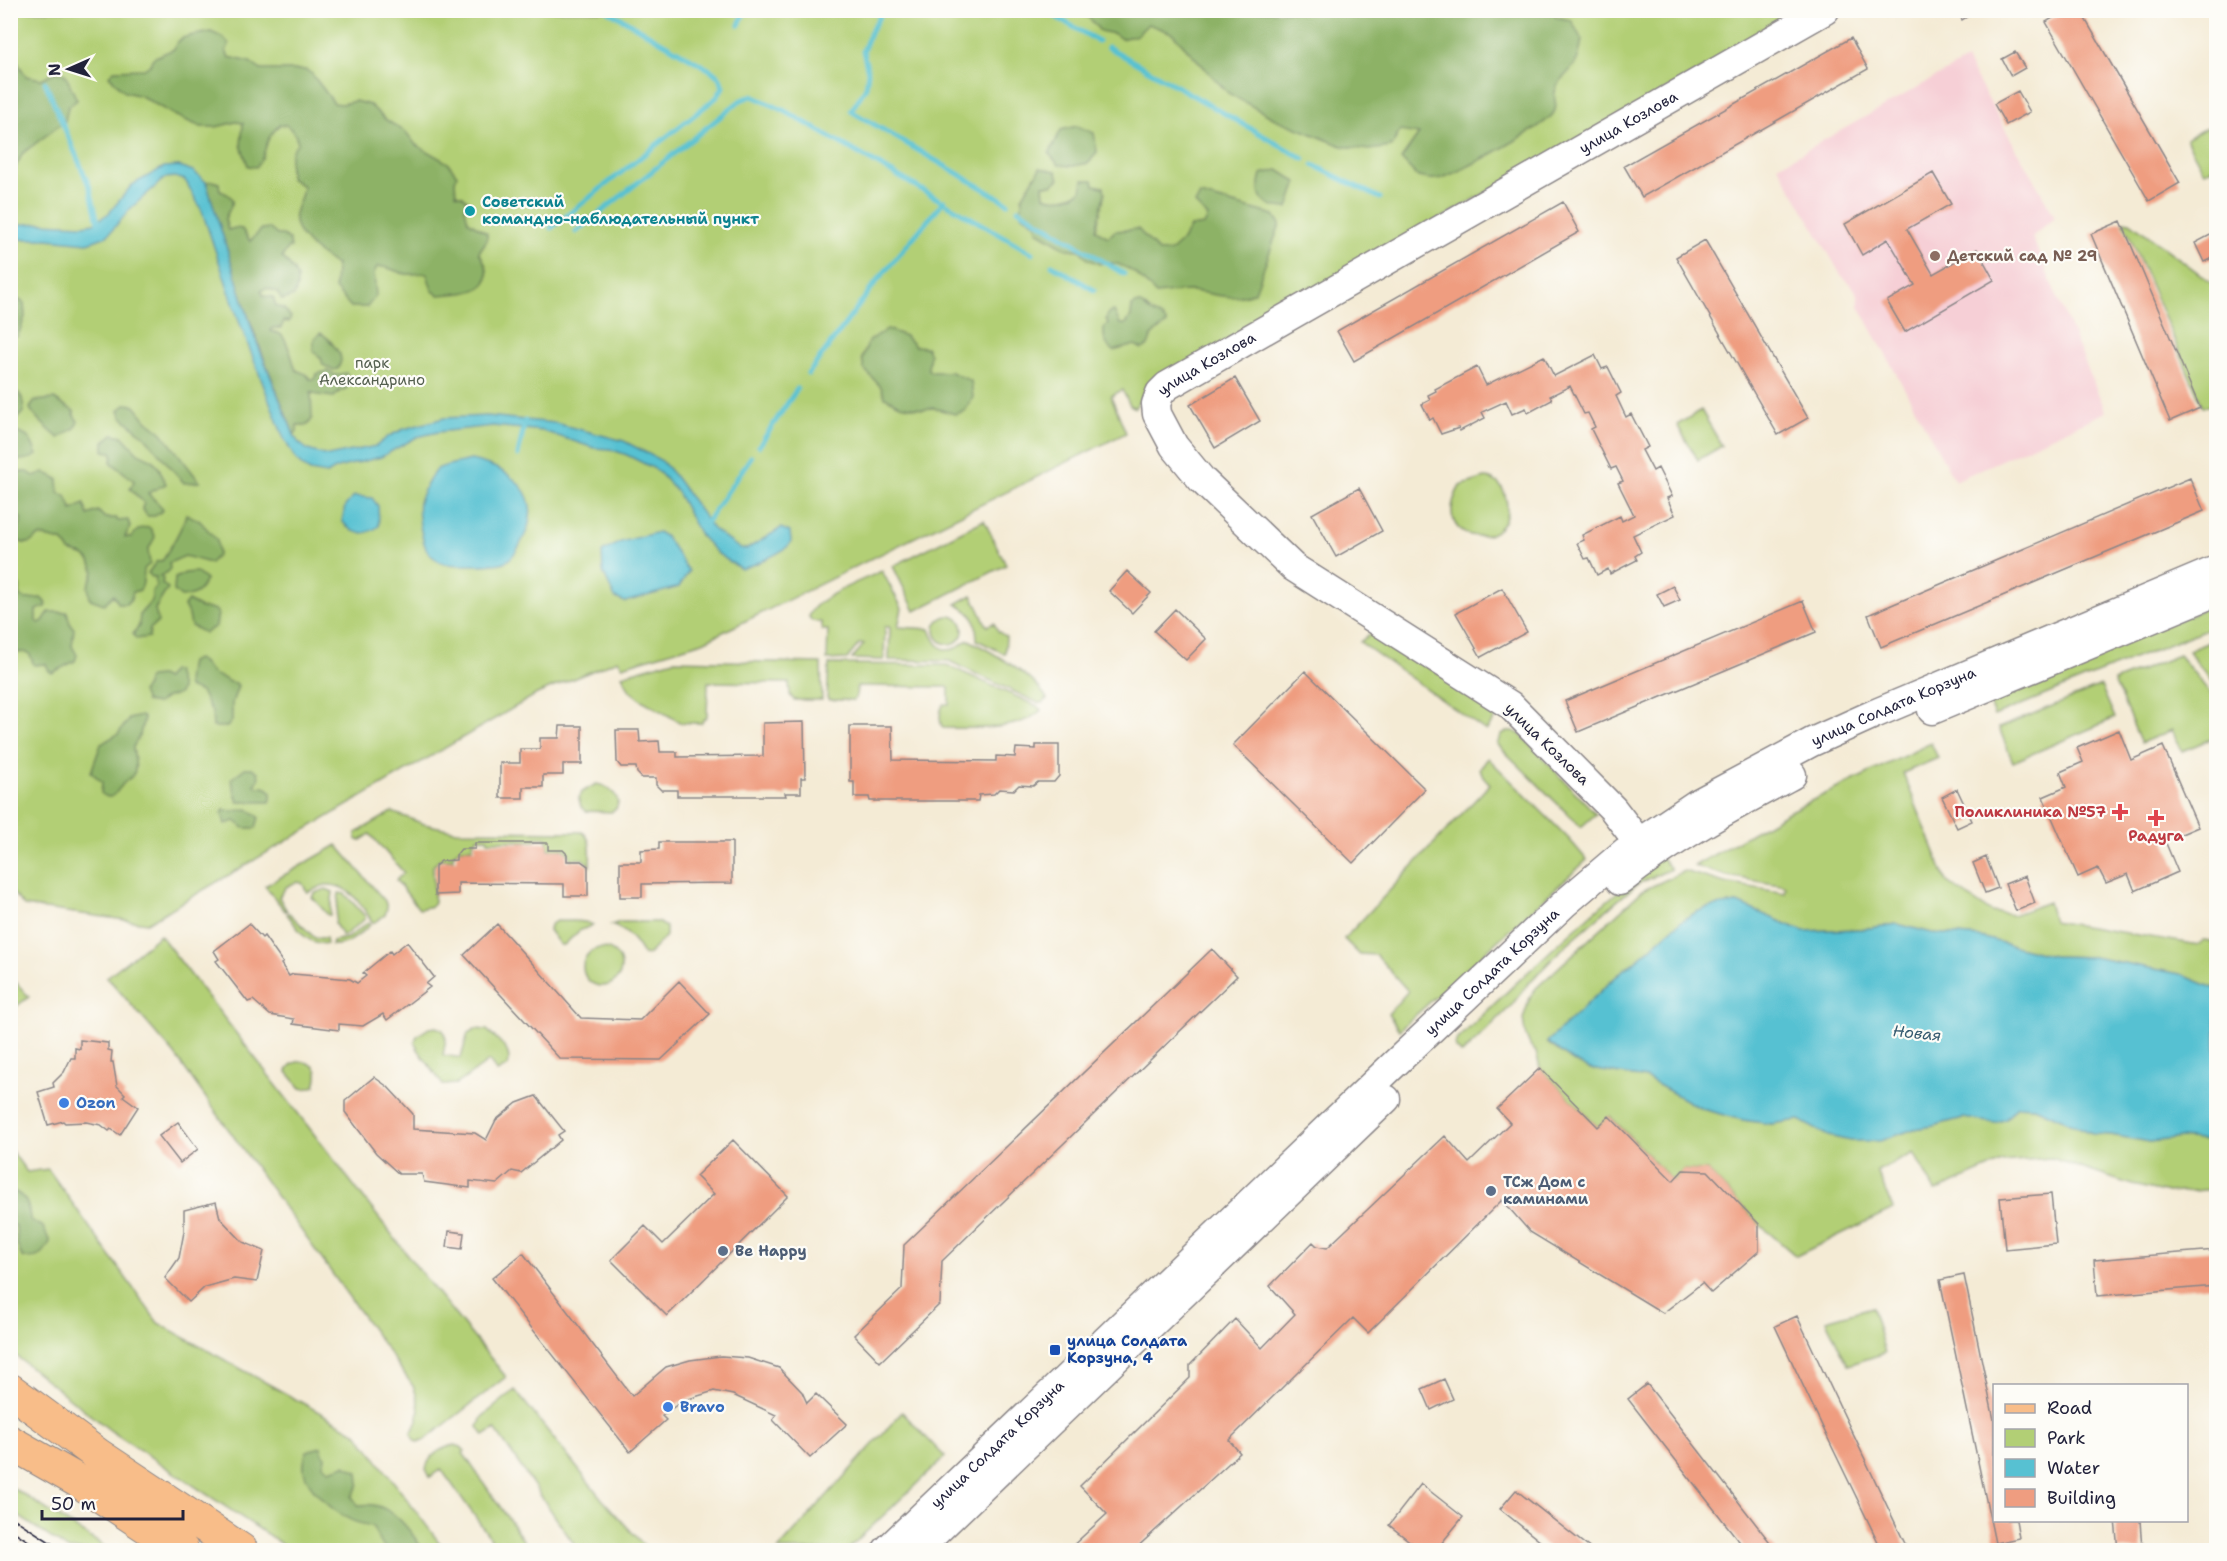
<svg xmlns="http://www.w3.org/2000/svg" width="2227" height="1561" viewBox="0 0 2227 1561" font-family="'Shantell Sans',sans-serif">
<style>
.built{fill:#f6cfd6}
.green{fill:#b2cf75;stroke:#6a7858;stroke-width:1.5}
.forest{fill:#8db266;stroke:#586a50;stroke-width:1.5}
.water{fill:#57c1d2;stroke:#3c7286;stroke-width:1.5}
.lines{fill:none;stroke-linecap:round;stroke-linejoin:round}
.stream{stroke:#57c1d2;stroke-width:5}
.building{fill:#ef9d80}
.minor-casing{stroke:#8b8688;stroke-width:31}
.major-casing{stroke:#8b8688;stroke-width:35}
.minor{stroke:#fff;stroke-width:28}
.major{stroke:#f8bd89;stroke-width:33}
.tram{stroke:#22223b;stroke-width:1.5}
.culture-dot{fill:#0f9aa8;stroke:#fdfcf7;stroke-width:2}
.education-dot{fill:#8d6e63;stroke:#fdfcf7;stroke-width:2}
.health-dot{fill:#e0444e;stroke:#fdfcf7;stroke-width:2}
.shop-dot{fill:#3f7fe0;stroke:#fdfcf7;stroke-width:2}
.service-dot{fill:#5c6f8a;stroke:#fdfcf7;stroke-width:2}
.transit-dot{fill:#1a4fb4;stroke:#fdfcf7;stroke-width:2}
.labels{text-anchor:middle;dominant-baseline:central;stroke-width:4.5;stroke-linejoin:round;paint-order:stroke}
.street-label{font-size:15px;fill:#22223b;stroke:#fdfcf7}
.culture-label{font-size:15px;font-weight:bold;fill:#0d838f;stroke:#fdfcf7;text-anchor:start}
.education-label{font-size:15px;font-weight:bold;fill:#785e54;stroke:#fdfcf7;text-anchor:start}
.park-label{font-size:15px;fill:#545f4f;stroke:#fdfcf7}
.health-label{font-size:15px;font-weight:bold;fill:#be3a42;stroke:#fdfcf7;text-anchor:end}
.shop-label{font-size:15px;font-weight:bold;fill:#366cbe;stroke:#fdfcf7;text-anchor:start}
.service-label{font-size:15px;font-weight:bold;fill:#4e5e75;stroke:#fdfcf7;text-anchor:start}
.transit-label{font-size:15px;font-weight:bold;fill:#164399;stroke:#fdfcf7;text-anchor:start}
.water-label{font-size:16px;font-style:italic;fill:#355a70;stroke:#fdfcf7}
</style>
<rect width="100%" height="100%" fill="#fdfcf7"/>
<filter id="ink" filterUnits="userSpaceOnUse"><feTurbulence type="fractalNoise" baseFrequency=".0167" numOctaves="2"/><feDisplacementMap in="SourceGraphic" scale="12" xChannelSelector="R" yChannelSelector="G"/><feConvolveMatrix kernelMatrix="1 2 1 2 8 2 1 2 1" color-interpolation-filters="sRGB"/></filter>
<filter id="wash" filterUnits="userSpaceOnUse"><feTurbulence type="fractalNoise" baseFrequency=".008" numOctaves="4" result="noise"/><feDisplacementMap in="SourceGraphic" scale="24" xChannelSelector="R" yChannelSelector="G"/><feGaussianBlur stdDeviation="1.35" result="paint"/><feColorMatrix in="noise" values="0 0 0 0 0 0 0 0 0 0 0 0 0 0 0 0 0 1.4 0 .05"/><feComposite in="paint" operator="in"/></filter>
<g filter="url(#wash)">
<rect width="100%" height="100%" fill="#f4ebd5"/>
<path class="built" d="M1966 60 2055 217 2032 237 2106 412 1955 481 1859 306 1858 296 1855 290 1851 284 1841 275 1778 166Z"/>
<path class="green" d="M10 11H1804L1151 384 1144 391 1135 408 1130 405 1122 390 1111 396 1126 433 703 642 622 666 618 660 537 694 147 923 24 906 11 891Z
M2216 122V166L2204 172 2186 139Z
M2123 221 2130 222 2216 286V402L2203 407Z
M1701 410 1722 446 1698 460 1677 425Z
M1485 478C1496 479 1502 485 1505 495 1522 554 1424 548 1460 486Z
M984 520 1006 565 915 611 893 566Z
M882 571 902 608 898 627 930 629C934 640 941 655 956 648 961 645 964 641 969 640 992 652 1035 676 1047 699L1043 703H1038L949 661 889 660 890 627H885L884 660 852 659 864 644H859L847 659 827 660 828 630H822L821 622 812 621 809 617C811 599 865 579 882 571Z
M972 595 987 626 994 623 998 631 1006 637 1005 654 977 640C976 619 975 614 956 604Z
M2216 604V625L1994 716 1987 698Z
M935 630a14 14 0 1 1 28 0a14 14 0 1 1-28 0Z
M1370 634H1374L1498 709 1497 716 1486 731 1360 642Z
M2216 639V687L2188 651Z
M2179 655 2216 700V737L2182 751 2172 730 2141 743 2114 681Z
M674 660 821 663 822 700H794L790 695 789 683 708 682 707 717 701 723H681L640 699 630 691 622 675Z
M829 664 947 665 1037 706 1041 710C1019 732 973 728 943 728 939 722 939 710 944 704H949V687L857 686 856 697 854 700H829L827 698Z
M2101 686 2115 718 2013 762 1999 728Z
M1507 731H1513L1520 734 1596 814 1581 827 1497 744 1502 734Z
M1931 743 1938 758 1903 773 1947 882 1991 912 2013 915 2048 902 2053 921 2199 945 2204 940 2216 942V989L2180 974 2093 957 2052 956 1980 937 1932 933 1897 924 1863 929 1803 931 1737 903 1706 908 1637 961 1624 969 1547 1043 1573 1061 1590 1069 1646 1078 1702 1109 1743 1120 1771 1124 1799 1120 1898 1135 1914 1129 1933 1126 1963 1118 2006 1119 2017 1106 2035 1107 2094 1134 2111 1135 2150 1142 2181 1138 2216 1142V1189L2168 1193 2132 1185 2051 1158 2002 1162 1935 1191 1914 1153 1877 1171 1893 1209 1796 1256 1759 1224 1708 1171 1683 1170 1673 1181 1610 1116 1598 1127 1540 1068 1536 1052 1530 1045 1525 1033 1523 1019 1529 1000 1534 990 1642 891 1684 871 1725 883 1785 893 1786 886 1727 876 1694 866 1790 811Z
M1488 758 1569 839 1587 860 1399 1030 1388 1014 1408 991 1376 955 1359 954 1344 939 1490 784 1482 775 1480 769Z
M596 784C606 785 617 793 618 803L616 809 611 812 586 811 581 807 579 798 582 792Z
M392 812 424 824 457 831 582 832C593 839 590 854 590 866L583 859H570L569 854 564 849H549L546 838H536L535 841H488L487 838H477L476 841H473V848H460L453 855V859H440L433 866 434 902 432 906 419 909 396 880 404 873 370 834 360 841 356 839V833Z
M337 845 385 901 387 908 385 915 373 923C362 906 350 883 326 885 319 886 314 891 307 892L302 883 296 882 286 887 279 897 287 911H285L265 886Z
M1661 857 1671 869 1637 884 1566 945 1527 985 1511 1006 1462 1054 1455 1047 1456 1041C1522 977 1588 913 1661 857Z
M326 889 333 892 330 915H328L312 897 315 893Z
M339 893 345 894 365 916V919L345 935H342L335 924Z
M289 913 315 938H326L327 944C304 943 300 931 287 914Z
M556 921C568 922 583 919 593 925L579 931 564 945H560L549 930 550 925Z
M369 922 370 925C358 935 349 946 332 945L333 941 347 938Z
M620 922H658L666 927V936L648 955 643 954C634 939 628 931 611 925Z
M160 935 430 1284 506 1377 426 1439 417 1442 411 1434C421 1415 421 1406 413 1386L175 1055 107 977Z
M583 967a19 19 0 1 1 38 0a19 19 0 1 1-38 0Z
M10 976 29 997 11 1010H10Z
M436 1027 443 1030 446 1039 443 1055 461 1058 468 1033 475 1029 487 1030C498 1041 513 1049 508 1066L497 1072 489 1061 457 1084 443 1085 417 1048 415 1042 417 1036 429 1028Z
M301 1061C317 1064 320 1071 315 1086L305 1089 301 1088 287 1072C289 1064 294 1063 301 1061Z
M10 1149 27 1172 48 1169 158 1323 357 1433 445 1550H291L111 1431 11 1352Z
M1872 1307 1885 1353 1848 1365 1826 1320Z
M515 1390 602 1499 648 1550H578L495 1429 484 1436 478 1427 482 1417Z
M902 1412 945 1457 847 1550H778Z
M455 1445 461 1447 465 1451 463 1453 530 1550H499L441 1469 430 1477 426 1469C429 1454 441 1448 455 1445Z
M10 1486 110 1550H69L11 1511Z"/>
<path class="forest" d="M1065 11H1554L1556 17 1571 20 1582 40C1580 47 1580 56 1576 62 1571 73 1557 79 1555 92 1553 101 1559 105 1553 114 1544 127 1452 178 1436 179 1430 180 1423 178 1418 177L1401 159 1419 134 1400 131 1391 147 1369 150 1342 146 1275 119 1228 93 1172 33 1148 24 1137 35 1121 39 1115 34 1100 31 1088 17Z
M211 32 224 38 229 44 226 51 229 57 250 62 261 70H306L312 74 334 103 341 104 355 101 370 105 386 120 406 132 416 145 448 163 457 175 455 181 456 194 463 196 468 201 465 208 468 221 487 233V240L479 252C504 292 469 293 438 295L432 290 427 274C420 272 414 275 407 274 396 273 388 265 377 267L374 273 376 296 367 307H351L335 289 336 265C321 255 291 236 295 214 297 204 303 197 303 186L290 178C290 164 287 153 298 143 296 134 293 130 286 125H279C275 130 268 137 267 143 264 153 263 159 256 167L248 166 241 145 243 123 236 122 216 127H201L174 115 141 96 125 92 109 76 114 70 144 69 150 65 153 58 174 49C178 33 197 36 211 32Z
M11 59 16 60 26 76 41 79 55 72 65 74 77 100 68 107 65 121 23 153 11 176Z
M1077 126 1094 133 1097 152 1089 163 1073 166 1059 165 1049 154 1061 130Z
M1040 168 1056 171 1059 179 1052 185H1043L1044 196C1056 201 1070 198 1081 191L1083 180H1093L1094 185 1104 187 1105 193 1096 230 1108 237 1115 231 1138 229 1159 252 1171 251 1181 242 1190 227 1204 225 1208 217 1195 204 1200 195 1274 215 1280 224 1255 292C1229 303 1213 292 1189 291 1178 291 1167 293 1156 294 1141 278 1122 257 1099 264L1087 259 1080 250 1067 249 1037 231 1036 224 1021 214 1022 198Z
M1278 170 1297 182 1288 208C1264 208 1254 197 1261 174Z
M213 181 219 183 220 191C242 198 229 207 225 219L228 230 235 228 242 229 250 241 262 229 269 228 277 235H283L289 240 291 247 288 248 282 257C295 271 302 276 294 296L282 300 277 292 266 288 261 291 264 296 273 297 276 306 284 309 291 317 289 322 284 321 281 328H272L271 331C273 332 277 332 280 334 287 337 293 362 296 370L306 374 310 379H314L317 374 328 371 335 375 346 373 349 379 347 388 340 391 334 397 318 395 311 392 312 419 308 425H297V431L294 435C261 352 228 268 206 182Z
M10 294 24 303 25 317 18 336 11 338Z
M1138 303C1145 305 1145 308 1151 312 1160 318 1159 312 1167 324L1152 335 1148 346 1142 349 1135 345 1113 351C1105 345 1103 337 1104 328L1108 324 1106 319 1108 313 1114 311 1120 324H1126L1131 316 1132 306Z
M887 329 905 336 915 346 926 347 930 354 928 369 931 372H951L971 381 973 397 965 411 955 414 934 408 922 409 900 405 885 397 881 387 864 369 862 358 869 341Z
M320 333C329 336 334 347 340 354L341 361 338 369 333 370 323 365 321 358 313 351 314 339Z
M11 390 19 393 22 398 24 411 18 418 11 417Z
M54 399 74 411V416L78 421 75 428 59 438C52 433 32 415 30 408L35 401Z
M126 404 134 405 146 420 162 433 200 482 184 483 145 437 122 417 119 410Z
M11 422 14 425 15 432C30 435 31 440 37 455 28 462 20 458 11 462Z
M113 434 122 436 138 453 153 460 159 468 166 484 148 493C153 500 159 502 163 510L155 516H147L142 508 144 503 130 489 134 481 111 462 113 457 111 452 104 451V442Z
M20 472H28L34 476 44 472 58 479 59 493 66 496 72 510 84 504 88 515 98 511 105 518H116L118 521 128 520 130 527 125 537H132C136 530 141 526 150 528L155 537 148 550 150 564 144 569C143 577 145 583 140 590L133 592 131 599 126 604H119L113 595 104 604 90 599 88 586 94 572 90 561 85 556 70 551 62 541 40 536C37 537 34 540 31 542 25 545 15 542 17 533 18 527 22 525 21 518L11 516V505L15 501C11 488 5 483 20 472Z
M186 514 199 520 217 540 218 555 210 563 185 556 169 563 170 568 168 572 160 576 163 579 162 584 168 588 155 609 158 622 150 629 149 637 136 639 133 634 139 626 140 614C147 605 153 604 152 591L157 586 155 582 156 577H152L148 573 156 562 163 560C171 545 182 531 186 514Z
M196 572 206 580C200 592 195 596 181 597L174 591 175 578 185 573Z
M12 578 20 586V597L26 599 41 598 46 603V607L36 610V621L39 623 43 621 49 612H67L70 623 74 629 72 646 77 655 75 661 52 673 49 671 46 664 34 665C32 662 31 654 28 653 22 651 19 655 11 648L13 633 11 631V621L16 615 12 613 13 601 11 599V579Z
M188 601 201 608 214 609 218 613 216 626 205 633 191 626 189 615 184 606Z
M197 659C206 662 205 668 212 673 217 677 223 676 229 682L236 683 238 686 232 703V721L227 727H213L212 712 201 692 188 687C186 683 189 666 190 662Z
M172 671H176L181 688 180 692 177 695 167 697 157 704 146 702 142 692 147 686V680L149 677 160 676 166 679Z
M141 716 144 718 140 735 133 747C133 754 137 762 135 770 134 778 127 779 123 784 116 792 112 803 101 793L102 782 91 772 101 744 118 734 129 719Z
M245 768H252L258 772 259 779 255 785 257 787C268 786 274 790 270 802H238L231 779Z
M248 809 259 817 256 828H244L235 821 225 824 222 813 224 810 234 811Z
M11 1190C26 1196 29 1204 30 1220L43 1227 50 1242C43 1256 37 1260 22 1257L17 1244 16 1226 11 1224Z
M321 1447 325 1458 323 1465 330 1470 345 1465 358 1472 359 1484 352 1497 358 1505C363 1505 369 1504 373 1505 394 1508 411 1531 421 1547L420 1550H388L381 1543 372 1526C364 1524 355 1523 349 1519 332 1510 307 1489 304 1470 303 1463 305 1457 307 1451Z"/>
<path class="water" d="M179 166 193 171 206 182 254 335 294 435 298 442 308 450 328 456 376 446 389 436 404 429 444 418 487 416 555 423 624 441 662 461 674 475 713 529 739 548 747 549 781 528 790 532C790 534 791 539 791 542 788 551 751 566 741 569L718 554 700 535 677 492 657 470 627 455 610 449 594 448 543 431 493 426 438 432 417 437 381 457 337 468 327 474 310 471 302 466 295 458 284 439 239 321 202 211 185 180 175 177 165 178 131 208 107 236 88 243 47 239H11V225L42 223 83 225 94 223 109 213 132 185 164 167Z
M471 460C512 469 546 495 523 539 519 547 514 556 507 561 499 566 452 566 443 563 439 562 430 555 428 552 422 543 417 513 419 502 420 497 432 474 436 470 441 465 463 462 471 460Z
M354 496 372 498 378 506 379 526C364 537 353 535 342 521L345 506Z
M658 532 666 537 689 571 679 587 625 602 615 598 603 572 602 552 621 542Z
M1737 903 1803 931 1863 929 1897 924 1932 933 1980 937 2052 956 2093 957 2180 974 2216 989V1142L2181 1138 2150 1142 2111 1135 2094 1134 2035 1107 2017 1106 2006 1119 1995 1123 1963 1118 1933 1126 1914 1129 1880 1141H1851L1828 1136 1799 1120 1771 1124 1743 1120 1702 1109 1646 1078 1590 1069 1573 1061 1547 1042 1624 969C1652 952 1673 920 1704 909 1714 905 1727 905 1737 903Z"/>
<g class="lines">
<path class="stream" d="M883 10 871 31 863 51 868 72 866 87 851 111 1008 203
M1044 10 1098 41
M739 25 745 10
M1108 47 1304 159
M45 82 90 188 99 226
M1313 165 1380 198
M1018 209 1124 274
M551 228 717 97 723 87 720 78 712 71 607 10
M576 232 741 100 752 96 783 110 1032 253
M1052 265 1094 290
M808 374 877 281 944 201
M759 446 797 389
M518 455 525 421
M704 526 751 457"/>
</g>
<g id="blocks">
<path class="building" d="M1957 10H1978L1962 20Z
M2066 10H2080L2180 183 2149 201 2046 22Z
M1851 38 1868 69 1642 197 1624 166Z
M2015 52 2025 68 2011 76 2002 59Z
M2018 91 2030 112 2006 125 1994 104Z
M1933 173 1951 204 1907 229 1933 274 1977 249 1994 280 1905 332 1887 301 1915 285 1888 239 1862 255 1845 224Z
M1563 202 1579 232 1354 361 1337 331Z
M2121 221 2200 408 2170 421 2091 234Z
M2216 232V256L2204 262 2195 243Z
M1705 240 1808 418 1778 435 1676 257Z
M1595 355 1602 369 1608 367 1621 393 1616 396 1626 417 1631 414 1648 447 1642 450 1653 471 1658 468 1672 496 1667 498 1675 515 1633 535 1641 552 1635 556 1637 560 1610 574 1608 569 1597 575 1589 558 1585 559 1577 543 1584 540 1582 535 1620 516 1622 521 1634 515 1618 483 1623 481 1616 467 1611 469 1591 429 1595 427 1588 413 1584 414 1570 386 1550 396 1552 400 1528 413 1526 408 1512 414 1506 401 1482 412 1485 418 1460 431 1459 428 1441 434 1433 418 1430 420 1422 404 1430 400 1428 395 1436 391 1435 389 1477 367 1486 385 1544 356 1554 376Z
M1235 378 1260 421 1215 448 1190 405Z
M2190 478 2204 511 1881 647 1868 615Z
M1359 488 1382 531 1336 557 1312 514Z
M1127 571 1151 593 1132 613 1109 591Z
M1673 586 1680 600 1664 607 1657 594Z
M1502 588 1527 632 1481 657 1456 613Z
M1803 601 1816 632 1578 732 1565 701Z
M1175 609 1206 639 1186 660 1154 631Z
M1305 671 1425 789 1353 863 1233 745Z
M804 722 805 778H801V793H785L786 796H677V790H661L656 785V778H642L637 773 636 767H621L617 762 616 730H639L640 742 659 741 660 752H677V757L763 756V723Z
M560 726H582V764H563V775H543V787H523V798H500V763H520V749H540V738H559Z
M850 726H892L893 760 996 761V756L1015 757 1016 748 1036 749V745H1059V776L1054 782H1038L1033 786 1019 785 1014 790 999 789 994 794 979 795 978 801H870L869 797H854V782H850Z
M2119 730 2131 760 2163 746 2198 827 2165 841 2178 872 2135 891 2128 874 2106 883 2098 868 2078 877 2043 797 2066 787 2060 772 2083 762 2077 748Z
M1957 789 1972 821 1957 828 1942 797Z
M659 842H732V883L642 884V897H620V862H641V850L659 849Z
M475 843H548V850H563L567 854V861H581L588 866V896H564V884L458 883V894L435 895V866L441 861 456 860V855L461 849H475Z
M1986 857 1998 888 1985 893 1973 863Z
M2025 876 2035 903 2016 911 2005 884Z
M249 924 262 938 264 936 283 963 281 964 289 976 293 974 350 979 357 983 366 976 363 973 390 951 392 954 407 942 434 977 426 984 430 987 387 1020 383 1014 363 1026 339 1024V1030L293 1024 294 1019 270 1015 253 1000 248 1002 216 961 219 959 214 951Z
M497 924 581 1018 640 1020 679 981 710 1014 661 1060 560 1059 464 955Z
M1212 949 1237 976 942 1261 940 1304 880 1362 854 1335 902 1289 904 1245Z
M80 1040 108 1043V1050L112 1051 111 1062H113L117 1086 125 1094 123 1096 138 1107 120 1135 111 1129 109 1131 101 1125 86 1122 65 1123 63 1121 48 1125 38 1092 54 1087 53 1083 64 1072 71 1058H75V1048L80 1049Z
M1540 1068 1598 1127 1609 1116 1673 1181 1683 1170 1708 1171 1759 1224V1251L1711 1293 1702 1283 1663 1313 1530 1232 1502 1200 1368 1333 1353 1318 1229 1440 1240 1453 1134 1550H1068L1107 1514 1080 1486 1190 1378V1365L1235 1319 1262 1348 1295 1314 1270 1286 1313 1242 1317 1246 1327 1248 1445 1136 1469 1163 1510 1123 1497 1109Z
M374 1077 388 1087 413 1114V1129L475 1133 486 1140 496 1120 517 1103 536 1096 564 1131 558 1135 561 1140 521 1173 512 1171 497 1184 470 1181V1188L424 1182 422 1174H399L376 1153 345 1112V1101Z
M178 1122 198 1149 180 1163 159 1136Z
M733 1140 788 1196 667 1316 611 1260 645 1226 663 1244 714 1194 696 1176Z
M2051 1194 2056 1244 2005 1249 2000 1198Z
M216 1202 220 1218 243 1242 264 1251 257 1282 234 1279 205 1287 189 1302 165 1278 179 1258 184 1232V1210Z
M449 1231 464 1233 462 1249 447 1247Z
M2216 1250V1286L2097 1296 2094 1260Z
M523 1253 632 1396 666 1367 690 1360 721 1356 748 1358 779 1368 802 1392 807 1403 816 1394 847 1424 810 1458 773 1420 776 1415 733 1395 714 1391 682 1401 662 1416 666 1420 630 1452 492 1278Z
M1964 1275 1994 1420V1520H2016L2019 1538 1995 1543 1940 1280Z
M1797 1316 1908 1550H1882L1833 1449 1775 1326Z
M1444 1379 1453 1399 1431 1410 1422 1389Z
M1647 1384 1776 1550H1746L1642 1417 1628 1399Z
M1421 1484 1463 1517 1436 1550H1421L1389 1525Z
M1516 1490 1592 1550H1551L1500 1509Z
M2115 1520H2140L2142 1550H2118Z"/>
</g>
</g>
<g filter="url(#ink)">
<use href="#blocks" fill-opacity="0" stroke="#8b8688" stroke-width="1.5"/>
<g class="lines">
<defs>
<g id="minor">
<path d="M1932 710 2216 592"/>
<path id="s1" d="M1649 856 1613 809 1510 705 1293 567 1202 480 1174 446 1157 414 1156 404 1160 393 1167 386 1825 10"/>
<path d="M1620 881C1673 838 1732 807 1792 775"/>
<path id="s2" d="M887 1550 1388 1070 1565 903 1626 851 1696 804 1812 742 1874 714 2216 570"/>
<path d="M917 1550 1386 1099"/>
</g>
<path id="major" d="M10 1390 98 1455 241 1550
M10 1442 80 1482 182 1550"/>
</defs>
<use href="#minor" class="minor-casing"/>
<use href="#major" class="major-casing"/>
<use href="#minor" class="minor"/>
<use href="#major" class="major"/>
<path class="tram" d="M10 1516 62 1550
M10 1529 42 1550"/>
</g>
</g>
<circle class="culture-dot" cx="470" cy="211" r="6"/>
<circle class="education-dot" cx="1935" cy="256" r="6"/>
<g class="health-dot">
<path d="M2117 803h6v6h6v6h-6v6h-6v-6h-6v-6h6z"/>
<path d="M2153 809h6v6h6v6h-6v6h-6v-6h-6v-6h6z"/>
</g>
<g class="shop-dot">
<circle cx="64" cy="1103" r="6"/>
<circle cx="668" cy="1407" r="6"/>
</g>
<g class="service-dot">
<circle cx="1491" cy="1191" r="6"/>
<circle cx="723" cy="1251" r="6"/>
</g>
<rect class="transit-dot" x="1049" y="1344" width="12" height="12" rx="3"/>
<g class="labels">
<g class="street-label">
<text stroke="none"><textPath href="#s1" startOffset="1232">улица Козлова</textPath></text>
<text stroke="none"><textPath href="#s1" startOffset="746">улица Козлова</textPath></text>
<text stroke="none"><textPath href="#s2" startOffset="1322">улица Солдата Корзуна</textPath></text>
<text transform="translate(1547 744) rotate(44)">улица Козлова</text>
<text stroke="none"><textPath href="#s2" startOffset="837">улица Солдата Корзуна</textPath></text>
<text stroke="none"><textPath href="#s2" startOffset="153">улица Солдата Корзуна</textPath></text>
</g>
<g class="culture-label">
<text x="482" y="202">Советский<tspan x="482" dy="17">командно-наблюдательный пункт</tspan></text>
</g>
<g class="education-label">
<text x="1947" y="256">Детский сад № 29</text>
</g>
<g class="park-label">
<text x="372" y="363">парк<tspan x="372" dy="17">Александрино</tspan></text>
</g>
<g class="health-label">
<text x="2106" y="812">Поликлиника №57</text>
<text x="2156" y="836" text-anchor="middle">Радуга</text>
</g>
<g class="shop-label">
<text x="76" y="1103">Ozon</text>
<text x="680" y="1407">Bravo</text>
</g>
<g class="service-label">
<text x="1503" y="1182">ТСж Дом с<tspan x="1503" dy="17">каминами</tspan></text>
<text x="735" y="1251">Be Happy</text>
</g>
<g class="transit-label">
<text x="1067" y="1341">улица Солдата<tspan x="1067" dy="17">Корзуна, 4</tspan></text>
</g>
<g class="water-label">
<text transform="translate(1917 1033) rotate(6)">Новая</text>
</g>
</g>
<rect width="2227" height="1561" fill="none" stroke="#fdfcf7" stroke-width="36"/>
<rect x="1993" y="1384" width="195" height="138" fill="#fdfcf7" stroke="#a5a5ac" stroke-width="1.5"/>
<rect x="2005" y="1404" width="30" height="9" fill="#f8bd89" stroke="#a5a5ac" stroke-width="1.5"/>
<text x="2047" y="1414" font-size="18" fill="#22223b">Road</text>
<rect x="2005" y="1429" width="30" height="18" fill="#b2cf75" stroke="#a5a5ac" stroke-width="1.5"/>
<text x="2047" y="1444" font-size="18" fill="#22223b">Park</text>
<rect x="2005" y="1459" width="30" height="18" fill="#57c1d2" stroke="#a5a5ac" stroke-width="1.5"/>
<text x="2047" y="1474" font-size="18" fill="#22223b">Water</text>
<rect x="2005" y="1489" width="30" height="18" fill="#ef9d80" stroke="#a5a5ac" stroke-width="1.5"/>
<text x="2047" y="1504" font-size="18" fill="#22223b">Building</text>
<g transform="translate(69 69) rotate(267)" stroke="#fdfcf7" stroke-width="4.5" paint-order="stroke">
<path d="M0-4.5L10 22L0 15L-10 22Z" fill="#22223b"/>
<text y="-9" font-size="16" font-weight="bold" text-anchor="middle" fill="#22223b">N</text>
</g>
<path d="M42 1510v9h141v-9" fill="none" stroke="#22223b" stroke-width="3"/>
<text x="51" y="1510" font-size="18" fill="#22223b" stroke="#fdfcf7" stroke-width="4.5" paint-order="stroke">50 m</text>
</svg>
